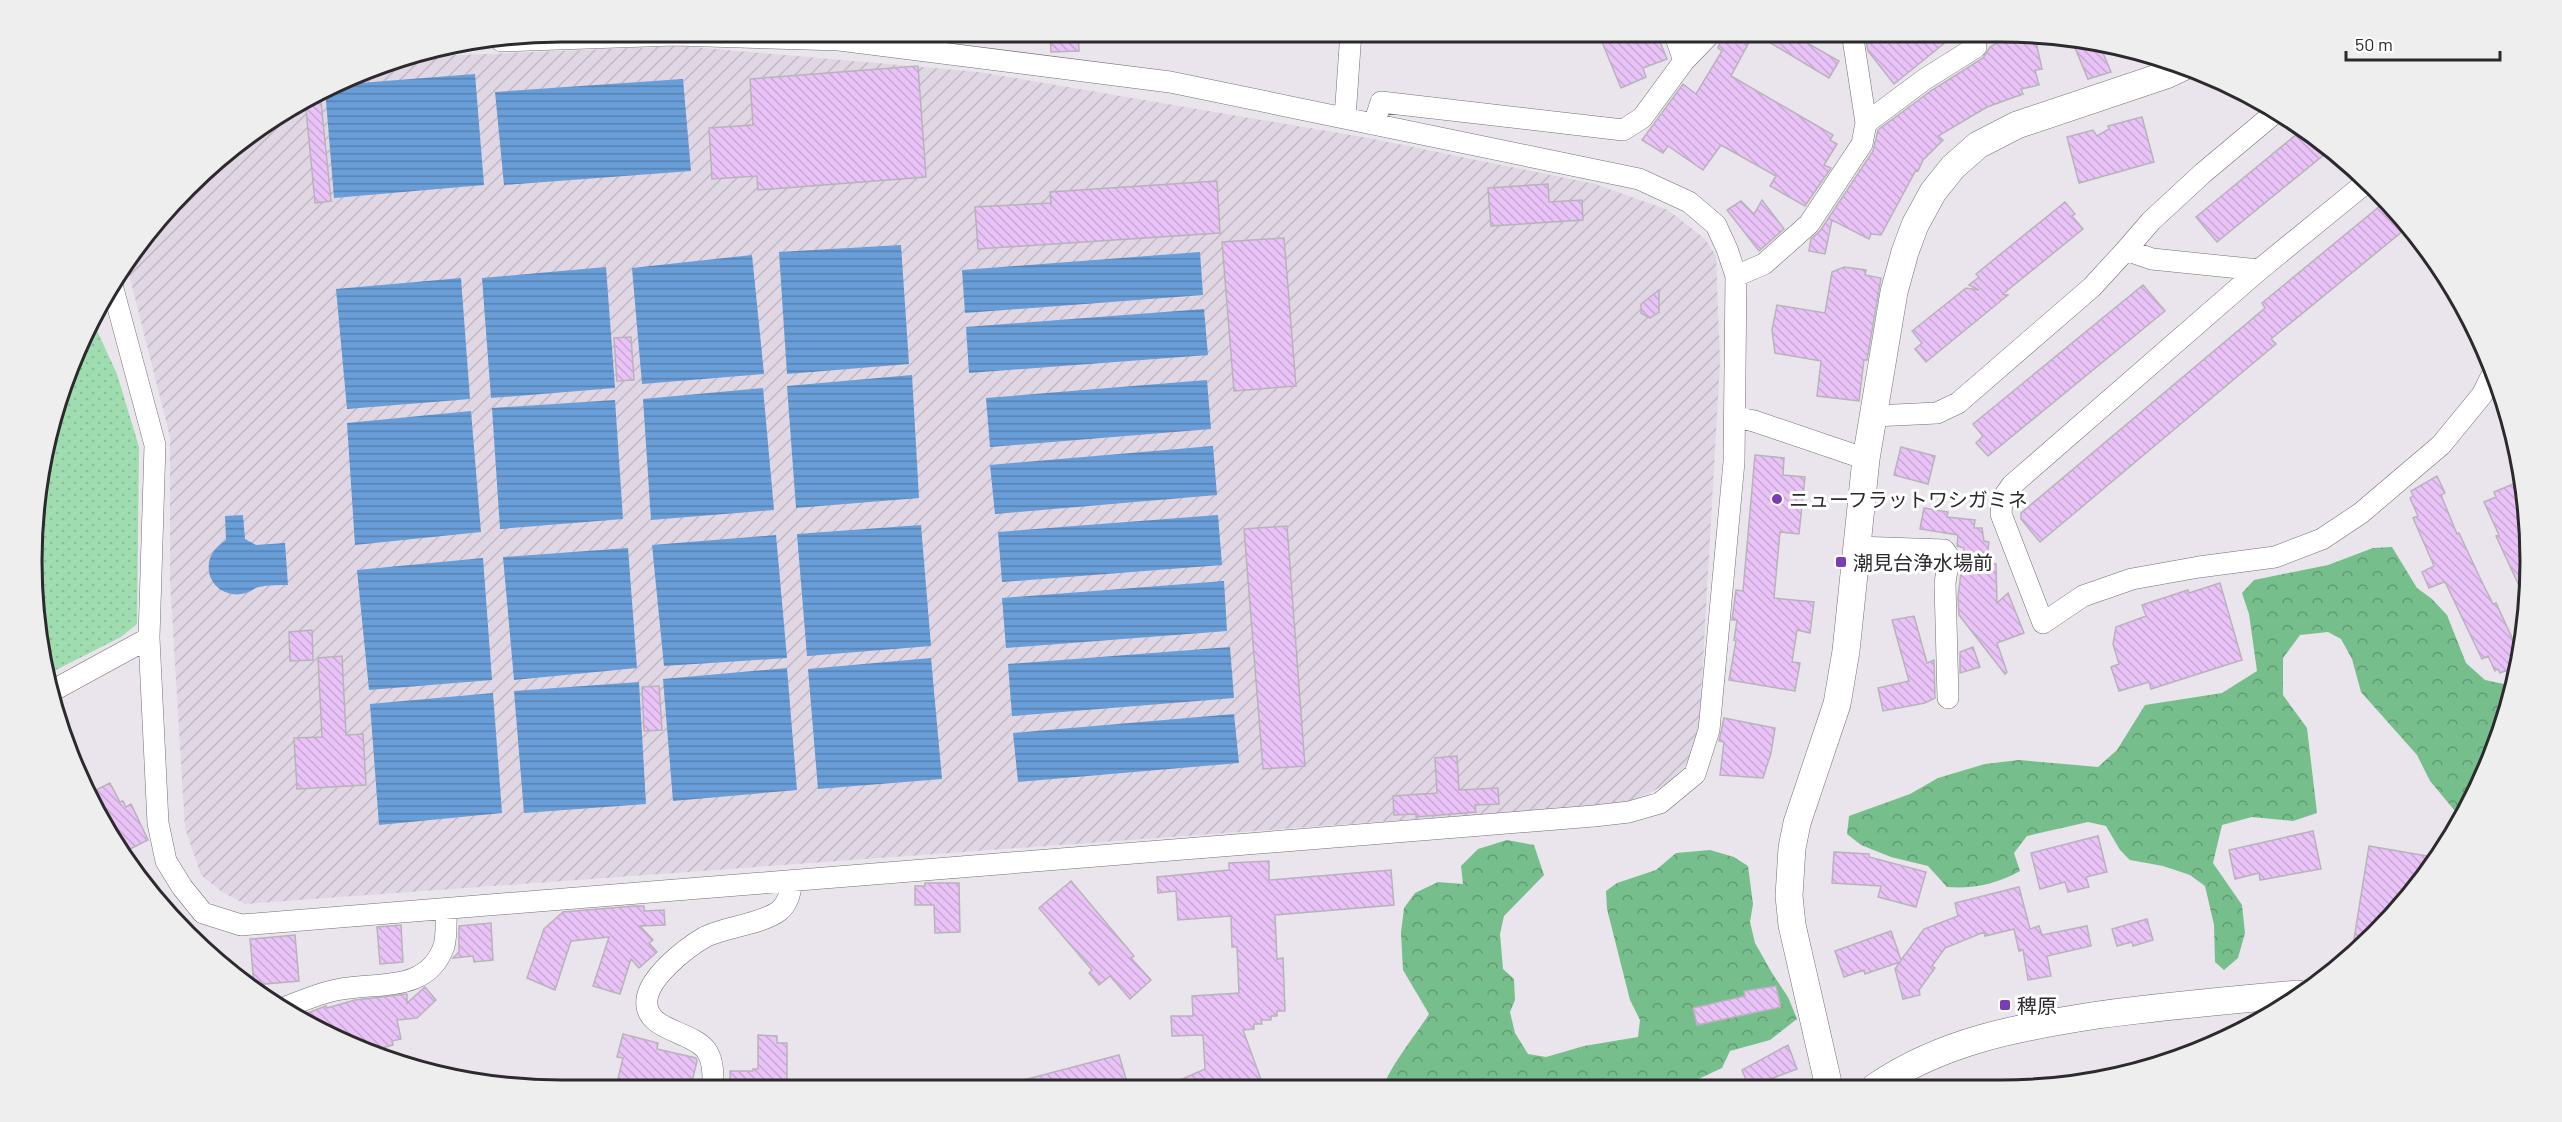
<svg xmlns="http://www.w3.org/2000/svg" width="2562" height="1122" viewBox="0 0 2562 1122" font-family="Barlow,'Noto Sans JP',sans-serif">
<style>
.industrial{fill:url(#industrial-furrows)}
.grass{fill:url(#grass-dots)}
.forest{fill:url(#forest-crowns)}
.water{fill:url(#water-rules)}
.building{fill:url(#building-back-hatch);stroke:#b8b3ba;stroke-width:1.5}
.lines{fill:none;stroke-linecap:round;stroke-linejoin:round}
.minor-casing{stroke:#736f75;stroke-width:22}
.tertiary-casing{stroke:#736f75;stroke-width:28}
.minor{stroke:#fff;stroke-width:21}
.tertiary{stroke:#fff;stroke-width:27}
.poi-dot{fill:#7a3db3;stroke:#fff;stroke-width:2}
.labels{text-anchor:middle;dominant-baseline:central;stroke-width:6;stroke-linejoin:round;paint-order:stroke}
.poi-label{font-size:20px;fill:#2c2a2d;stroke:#fff;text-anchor:start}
.rim{fill:none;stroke:#2c2a2d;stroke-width:3}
</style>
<defs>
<pattern id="industrial-furrows" width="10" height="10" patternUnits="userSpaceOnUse" patternTransform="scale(1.5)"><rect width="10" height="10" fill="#e0d6e4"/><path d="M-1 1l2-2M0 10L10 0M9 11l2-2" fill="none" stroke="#c0b8c4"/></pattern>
<pattern id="grass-dots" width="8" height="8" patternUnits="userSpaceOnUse" patternTransform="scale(1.5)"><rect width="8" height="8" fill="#9fddb0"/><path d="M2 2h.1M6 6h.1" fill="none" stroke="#89be98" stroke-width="1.8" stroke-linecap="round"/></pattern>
<pattern id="forest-crowns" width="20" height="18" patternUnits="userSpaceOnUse" patternTransform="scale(1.5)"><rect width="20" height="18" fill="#76be8c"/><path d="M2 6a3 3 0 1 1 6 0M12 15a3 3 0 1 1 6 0" fill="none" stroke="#619b73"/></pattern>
<pattern id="water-rules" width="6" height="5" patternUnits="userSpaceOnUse" patternTransform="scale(1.5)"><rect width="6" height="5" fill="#699ed8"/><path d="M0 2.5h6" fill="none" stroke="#5781b0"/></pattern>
<pattern id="building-back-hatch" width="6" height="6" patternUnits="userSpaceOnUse" patternTransform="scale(1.5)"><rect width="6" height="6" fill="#e9c2f7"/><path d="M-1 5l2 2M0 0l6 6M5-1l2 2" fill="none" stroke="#c8a7d4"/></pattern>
</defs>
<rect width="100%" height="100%" fill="#eae5ec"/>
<path class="industrial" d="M682 46 979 72 1368 138 1595 184 1668 210 1705 239 1716 256 1720 363 1699 731 1686 765 1665 785 1626 804 245 904 222 892 201 875 185 828 170 581V437L127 266 212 163 296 103 390 60 409 57Z"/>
<path class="grass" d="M93 322 117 374 139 447 137 624 121 637 46 675 42 664 32 561 42 458Z"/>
<path class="forest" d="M2392 547 2417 588 2432 599 2447 615 2466 663 2485 680 2513 686 2502 732 2460 817 2430 781 2417 755 2361 692 2352 659 2341 639 2328 632 2300 635 2283 658V695L2307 728 2317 813 2293 821 2252 817 2222 825 2213 863 2242 905 2245 933 2238 958 2224 970 2215 962 2214 925 2205 886 2190 875 2163 866 2130 860 2120 850 2106 826 2088 822 2027 836 2014 853 2020 871C1997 884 1973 889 1947 887L1928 866 1891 857 1861 845 1847 834 1849 816 1910 794 1938 778 1985 764 2019 760 2098 767 2117 750 2145 705 2222 693 2257 671 2249 614 2242 593 2254 580 2328 565 2373 548Z
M1507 840 1534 845 1544 875 1504 916 1500 934 1503 969 1514 979 1515 1000 1510 1012 1515 1033 1528 1054 1546 1057 1584 1046 1638 1037 1640 1020 1630 1000 1607 909 1606 891 1617 883 1656 870 1676 853 1710 850 1734 857 1748 866 1753 904 1750 922 1755 943 1772 973 1788 997 1797 1019 1770 1040 1730 1051 1722 1068 1681 1087 1384 1088C1384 1074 1420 1029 1429 1014L1403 970 1401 933 1404 908 1415 893 1438 882 1463 884 1461 866 1478 849Z"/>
<path class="water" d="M475 74 484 185 334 198 325 89 334 85Z
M683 79 691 171 504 185 495 92Z
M901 245 909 364 787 374 779 252Z
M1200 252 1203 295 965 313 962 270Z
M752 255 764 374 642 384 632 268Z
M606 267 615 388 491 398 482 278Z
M461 278 470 399 347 409 336 289Z
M1204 309 1208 355 969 373 966 327Z
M912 375 919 498 796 508 787 386Z
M1207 380 1211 429 990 447 986 398Z
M763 388 774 510 651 520 643 399Z
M615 400 623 519 500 529 492 408Z
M471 411 481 532 355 545 347 423Z
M1213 446 1217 495 995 514 990 465Z
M243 515 245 539 256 545 285 543 288 585C279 585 268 585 259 587 254 588 251 592 246 593 230 598 212 589 209 572 207 556 214 549 226 540L225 516Z
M1218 515 1222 565 1002 582 998 532Z
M921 525 931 646 807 656 797 534Z
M776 535 787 658 664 666 652 545Z
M628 548 637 668 514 680 503 557Z
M483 558 492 680 369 690 357 570Z
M1224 581 1227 631 1006 648 1002 598Z
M1230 647 1234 698 1012 716 1008 664Z
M931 658 942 779 818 789 808 669Z
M787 668 797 790 673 801 663 679Z
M639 682 646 804 524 813 514 691Z
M493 693 502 813 379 825 370 704Z
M1234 714 1239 763 1018 782 1013 733Z"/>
<path class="building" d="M1649 32H1656L1667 59 1643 68 1646 77 1621 88 1602 42 1627 33 1630 40Z
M1724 32H1788L1839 61 1829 78 1754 33 1731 76 1833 135 1830 140 1837 144 1824 165 1831 168 1805 206 1770 186 1776 176 1721 145 1703 170 1668 146 1663 153 1642 140 1683 84 1696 94 1722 51 1718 48Z
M1877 32H1956L1957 33 1894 84 1868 51 1866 40Z
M2012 33 2035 37 2042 69 2035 70 2039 85 2021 89 2023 94 1987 107 1938 136 1943 140 1923 160 1918 171 1916 170 1881 235 1871 234 1869 239 1832 220 1825 254 1809 251 1811 239 1820 231 1873 151 1878 130 1932 90 1983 58 1990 47Z
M1078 34 1079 51 1051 52 1050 35Z
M2073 43 2101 48 2111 72 2088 79Z
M918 66 926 177 758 190 757 176 712 179 709 128 753 125 750 79Z
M320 92 331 201 315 203 305 98Z
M2142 117 2154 162 2079 183 2067 137 2093 130 2097 136 2109 129 2108 126Z
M2303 129 2331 149 2217 242 2196 217Z
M1217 181 1220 233 978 249 975 207 1051 203 1050 192Z
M1548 184 1549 202 1582 200 1583 220 1491 226 1488 188Z
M1762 200 1784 229 1759 251 1727 210 1741 201 1754 214Z
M2386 201 2409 226 2271 339 2276 344 2040 542 2021 519V513L2265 308 2262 303Z
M2065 202 2075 214 2072 216 2083 229 2003 294 2008 295 1926 362 1915 349 1922 343 1912 331 1966 288 1979 290 1969 285 1979 277 1976 274Z
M1284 238 1296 386 1234 391 1222 242Z
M1844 267 1866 270 1865 275 1881 278 1867 360H1864L1859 401 1817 396 1821 361 1775 353 1772 330 1777 305 1825 313 1832 272Z
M2143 285 2165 311 1988 456 1976 443 1983 436 1973 424Z
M1659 290V312L1650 318 1641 313V304Z
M631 337 634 380 617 381 614 338Z
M1901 447 1935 456 1928 484 1894 475Z
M1755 455 1784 458 1783 475 1805 477 1799 534 1780 532 1774 598 1814 602 1810 633 1797 630 1792 662 1800 663 1795 691 1729 680 1736 641 1734 640 1737 620H1732L1736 590 1743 591Z
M2437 476 2445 493 2441 495 2457 534 2459 533 2481 580 2493 604 2496 603 2520 655 2513 685 2507 670 2500 673 2498 669 2495 671 2488 656 2482 659 2446 584 2444 582 2429 588 2422 572 2434 566 2413 518 2418 516 2410 498 2413 496 2411 491Z
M2518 482 2525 501 2518 503 2529 527 2527 603 2496 536 2499 535 2484 502 2496 497 2494 492Z
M1924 508 1948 512 1947 517 1975 520 1974 528H1982L1984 541 1989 542 1986 563 1996 564 1997 603 2008 593 2024 633 1997 643 2007 672 2005 674 1959 615 1958 597 1964 548 1957 546 1958 535 1920 529Z
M1287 526 1305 766 1263 769 1244 529Z
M2220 583 2242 660 2151 689 2149 682 2119 691 2111 667 2119 664 2113 644 2116 627 2146 616 2142 605 2188 590 2189 593Z
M1914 616 1927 663 1934 660 1935 698 1925 703 1883 711 1878 688 1909 681 1892 620Z
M312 630 313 660 290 661 289 632Z
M1973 647 1980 667 1960 673V652Z
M342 656 346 735 363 734 366 785 297 789 294 738 322 737 318 658Z
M659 686 662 730 644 731 642 687Z
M1724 718 1775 728 1771 753 1763 778 1720 775 1724 742 1719 741Z
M1457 756 1459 790 1498 788 1499 804 1475 805 1476 812 1416 817V814L1394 815 1393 796 1437 793 1435 758Z
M110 783 120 802 123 801 126 807 131 804 148 840 122 853 103 826 90 793Z
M2313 831 2321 869 2260 880 2259 873 2235 879 2229 850Z
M2098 836 2107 872 2086 877 2089 887 2068 892 2065 882 2040 889 2031 853Z
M2369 846 2439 858 2351 958 2362 889Z
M1834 852 1869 854V857L1926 872 1916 907 1878 897 1881 886 1832 883Z
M1269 861V880L1391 870 1394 905 1275 915 1277 959 1283 958 1285 1011H1277V1016H1271V1020H1261L1262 1024H1254V1029L1243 1030 1264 1088 1160 1089 1205 1069 1203 1035 1172 1036 1171 1016H1193L1192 996 1239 993 1237 947H1232L1231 916 1178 920 1176 891 1158 893 1157 877 1229 870V863Z
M1071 881 1134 956 1131 958 1151 980 1130 999 1110 976 1099 985 1089 973 1092 970 1039 908Z
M925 883H959L960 932 935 933 934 905H915V886H925Z
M2019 887 2030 929 2039 926 2042 935 2087 926 2091 946 2047 956 2051 976 2028 980 2023 950 2019 951 2014 929 1985 936 1984 932 1945 948 1932 966 1935 968 1919 990 1920 995 1903 999 1895 969 1900 962 1865 974 1864 970 1844 977 1835 951 1891 931 1901 960 1924 929 1958 916 1955 903Z
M634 906H644V911L664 910 665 925 640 926 653 940 649 943 657 952 639 968 631 959 620 994 593 986 609 937 571 941 555 990 527 978 544 929 563 912Z
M2147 919 2153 940 2133 946 2132 942 2117 946 2112 929Z
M491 923 493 960 474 962 473 956 453 958 459 952V926Z
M401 925 403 962 380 964 377 927Z
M295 935 299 981 254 985 250 939Z
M1776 986 1781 1007 1697 1025 1693 1008 1745 996 1744 991Z
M425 987 436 1000 417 1018 397 1020 401 1039 392 1041 393 1045 371 1051 302 1015 326 1006 327 1008 355 1000 407 994V1003Z
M623 1034 658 1043 657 1049 696 1058 697 1061 690 1090H617L618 1087H616L623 1058 617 1057Z
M758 1035 777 1036V1043H787V1080H780V1090H730V1071H753V1069H758Z
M1788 1045 1797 1069 1749 1087 1742 1070Z
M1119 1055 1129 1089H1009L1008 1084Z"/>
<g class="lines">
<defs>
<path id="minor" d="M1674 32 1684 61
M1345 118 1351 32
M1866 123 1925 79 1976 47 1969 32
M1374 124 1381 102 1623 130 1642 118 1684 61 1712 32
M2368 181 2259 270 2012 485 2002 499 2001 514 2043 623 2083 596 2132 579 2199 567 2275 557 2322 539 2361 513 2441 445 2482 395 2493 373
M2126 250 2152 259 2259 270
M1736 276 1764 264 1809 224 1862 144 1866 123 1852 32
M112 285 155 445 149 638 158 823 166 861 182 887 203 913 241 925 1594 816 1629 812 1660 803 1695 774 1709 730 1734 462 1736 276 1727 249 1716 225 1689 202 1639 179 1170 82 839 40 675 35 501 41
M1874 416 1937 413 1958 403 2092 287 2126 250 2151 221 2203 173 2277 111
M1735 417 1754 421 1866 459
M1857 547 1944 550 1949 557 1945 583 1948 698
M52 691 149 638
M286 1007C307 999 327 990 349 988 384 983 429 990 444 946 447 935 446 920 446 909
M713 1090C713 1077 714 1061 706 1050 691 1030 643 1031 647 999 650 976 686 948 705 937 725 927 762 924 779 911 788 904 790 893 792 882"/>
<path id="tertiary" d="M1829 1087 1792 925 1789 896 1792 848 1797 823 1837 704 1846 651 1866 459 1894 292 1905 252 1915 225 1933 192 1953 167 1978 145 2017 125 2166 75 2185 66
M1875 1087C1942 1041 2019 1027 2098 1015 2165 1006 2231 1000 2298 994"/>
</defs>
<use href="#minor" class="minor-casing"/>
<use href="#tertiary" class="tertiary-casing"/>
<use href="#minor" class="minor"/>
<use href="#tertiary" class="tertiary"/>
</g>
<g class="poi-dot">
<circle cx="1777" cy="499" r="6"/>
<rect x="1835" y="556" width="12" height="12" rx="3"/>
<rect x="1999" y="999" width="12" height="12" rx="3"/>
</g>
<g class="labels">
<g class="poi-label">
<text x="1789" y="499">ニューフラットワシガミネ</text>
<text x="1853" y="562">潮見台浄水場前</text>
<text x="2017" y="1005">稗原</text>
</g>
</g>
<path d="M0 0H2562V1122H0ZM561 42H2001A519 519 0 0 1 2520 561V561A519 519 0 0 1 2001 1080H561A519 519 0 0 1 42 561V561A519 519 0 0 1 561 42Z" fill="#eee" fill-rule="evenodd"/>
<path class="rim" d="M561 42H2001A519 519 0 0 1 2520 561V561A519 519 0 0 1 2001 1080H561A519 519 0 0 1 42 561V561A519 519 0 0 1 561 42Z"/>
<path d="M2346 51v9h154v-9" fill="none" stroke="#2c2a2d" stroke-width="3"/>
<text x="2355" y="51" font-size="18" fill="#2c2a2d" stroke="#ffffff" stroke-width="4.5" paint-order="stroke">50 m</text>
</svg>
